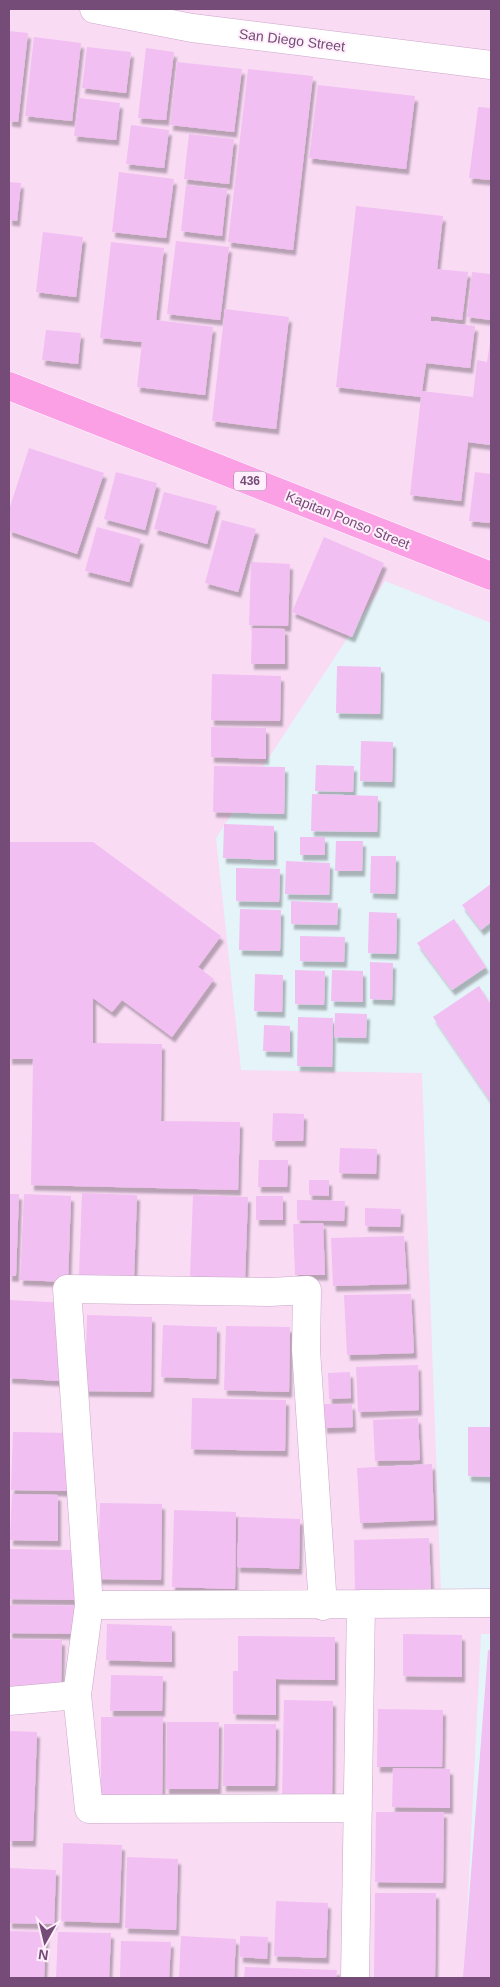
<svg xmlns="http://www.w3.org/2000/svg" width="500" height="1987" viewBox="0 0 500 1987" font-family="Helvetica,sans-serif">
<style>
.residential{fill:#f9dbf4}
.education{fill:#e4f4f9}
.building{fill:#f2bff2;filter:url(#shadow)}
.lines{fill:none;stroke-linecap:round;stroke-linejoin:round}
.street-casing{stroke:#caa7c8;stroke-width:29}
.secondary-casing{stroke:#cca5cb;stroke-width:29}
.primary-casing{stroke:#fff;stroke-width:29}
.street{stroke:#fff;stroke-width:28}
.secondary{stroke:#fff;stroke-width:28}
.primary{stroke:#fba0e5;stroke-width:28}
.labels{text-anchor:middle;dominant-baseline:central;stroke-width:4;stroke-linejoin:round;paint-order:stroke}
.shield{fill:#ffeefb;stroke:#9e7c9f;stroke-width:1}
.shield-label{font-size:12px;font-weight:bold;fill:#754b77}
.street-label{font-size:14px;fill:#754b77;stroke:#ffeefb}
</style>
<defs>
<filter id="shadow"><feDropShadow dx="3" dy="5.5" stdDeviation="1" flood-color="#0004"/></filter>
</defs>
<rect width="100%" height="100%" fill="#fce7f8"/>
<path class="residential" d="M9 9H491V1978H9Z"/>
<path class="education" d="M385 581 491 623V1590L441 1592 422 1073 241 1070 216 838Z
M481 1634H491V1978H464Z"/>
<path class="building" d="M9 31 28 33 18 122 9 121Z
M34 37 81 43 72 121 25 116Z
M87 47 131 52 126 93 82 88Z
M146 48 174 52 166 120 138 118Z
M177 62 242 69 234 132 170 125Z
M248 69 313 76 293 250 228 242Z
M318 85 415 96 406 169 309 158Z
M79 98 120 103 116 140 74 136Z
M478 107 491 108V180L469 178Z
M131 125 169 130 164 168 126 164Z
M189 134 234 139 229 184 184 179Z
M119 172 174 179 166 238 112 232Z
M9 182 21 183 17 221 9 220Z
M186 185 227 189 222 236 181 231Z
M356 206 443 216 437 269 468 272 462 320 431 316V321L475 326 470 368 426 363 422 391 473 397 477 360 487 362 491 336V445L468 442 461 501 410 495 421 397 336 387Z
M43 232 83 237 76 297 36 292Z
M176 241 229 247 220 320 167 314Z
M111 242 164 248 156 320 213 327 205 395 137 387 142 342 100 338Z
M472 272 491 274V320L467 317Z
M225 309 289 317 276 429 212 421Z
M46 330 81 333 78 364 42 360Z
M29 448 104 473 77 554 9 531V510Z
M116 472 157 483 145 530 104 519Z
M475 472 491 474V523L469 521Z
M164 492 217 506 207 544 154 529Z
M222 520 256 529 238 592 205 583Z
M97 527 141 539 129 582 85 571Z
M324 537 384 563 352 637 292 612Z
M251 562 290 564 288 626 249 625Z
M252 628 285 629V664H251Z
M337 666 381 667 380 714 336 713Z
M212 674 281 676 280 721 211 720Z
M211 727 266 728V759L211 757Z
M361 741 393 742 392 782 360 781Z
M316 765 354 766 353 792 315 791Z
M214 766 285 767 284 814 213 812Z
M312 794 378 796 377 832 311 831Z
M224 824 274 826V860L223 858Z
M300 837H325V855H300Z
M336 841H363L362 871H335Z
M9 842H93L221 936 198 967 214 979 172 1037 122 1000 112 1012 93 998V1043L162 1044 161 1121 240 1122 238 1190 31 1185 33 1059H9Z
M371 856H396L395 894 370 893Z
M286 861 330 863 329 895 285 894Z
M236 868 280 869 279 902 236 901Z
M491 884V922L481 930 462 905Z
M291 901 338 903 337 925 291 924Z
M240 909 281 910 280 951 239 950Z
M369 912 397 913 396 954 368 953Z
M454 919 486 967 452 990 417 943Z
M300 936 345 937 344 962 300 961Z
M370 962 393 963 392 1000 370 999Z
M295 970 325 971 324 1005 295 1004Z
M332 970 363 971V1002L331 1001Z
M255 974 283 975 282 1012 254 1011Z
M479 986 491 1005V1102L433 1017Z
M335 1013 367 1014 366 1038 334 1037Z
M298 1017 333 1018 332 1067 297 1066Z
M264 1025 290 1026V1052L263 1051Z
M273 1113 304 1114 303 1141H272Z
M340 1148 377 1149 376 1174 339 1173Z
M259 1160H288L287 1187H258Z
M309 1180H329V1196L309 1195Z
M82 1193 137 1195 134 1278 79 1275Z
M9 1194H19L16 1276H9Z
M24 1194 71 1196 68 1282 20 1280Z
M193 1195 248 1197 245 1279 190 1276Z
M256 1196H283V1220H256Z
M297 1200 345 1201 344 1221 297 1220Z
M365 1208 401 1209 400 1227 365 1226Z
M323 1223 325 1275H295L293 1224Z
M404 1236 407 1284 333 1286 331 1238Z
M411 1294 414 1353 347 1355 344 1295Z
M9 1300 66 1303 61 1381 9 1378Z
M87 1315 152 1317 151 1392 85 1391Z
M163 1325 217 1327 216 1379 161 1377Z
M226 1326 290 1327 289 1392 224 1390Z
M418 1365 419 1410 358 1412 356 1367Z
M350 1372 351 1398 329 1399 328 1373Z
M192 1398 286 1400 285 1451 191 1449Z
M323 1404H352L353 1427 324 1428Z
M418 1418 420 1460 375 1461 373 1420Z
M468 1427H491V1477L468 1476Z
M13 1432 71 1433 69 1491 11 1490Z
M432 1464 434 1520 360 1523 357 1468Z
M12 1494 58 1495V1541L10 1540Z
M100 1503 162 1504 161 1580 98 1579Z
M174 1510 236 1512 235 1589 172 1587Z
M239 1517 300 1519 299 1569 237 1567Z
M429 1538 431 1590 355 1592 354 1540Z
M9 1549 77 1550 75 1600 9 1599Z
M9 1605 83 1606V1634L9 1633Z
M107 1624 172 1626V1662L106 1660Z
M403 1634 462 1635V1677L403 1676Z
M238 1636 335 1637V1680L276 1679V1715L233 1714V1671H238Z
M9 1639 62 1640 61 1690 9 1689Z
M488 1650 491 1651V1978H463Z
M111 1675 163 1676 162 1711H110Z
M284 1700 333 1701 332 1800H282Z
M378 1709 443 1710 442 1767H377Z
M101 1717H163L162 1806 101 1805Z
M167 1722H219L218 1789H166Z
M224 1724H276L275 1786H223Z
M9 1731 37 1732 33 1841H9Z
M393 1768 450 1769V1808L392 1807Z
M376 1812H444L443 1883 375 1882Z
M63 1843 122 1845 119 1923 61 1921Z
M127 1857 178 1859 176 1930 125 1928Z
M9 1868 56 1870 54 1924 9 1923Z
M375 1893H436L435 1978H374Z
M276 1901 328 1903 326 1958 274 1956Z
M9 1931 46 1932 44 1978H9Z
M58 1932 111 1933 109 1978H56Z
M181 1936 236 1939 234 1978H179Z
M240 1936 268 1937 267 1959 240 1957Z
M121 1941 171 1942 169 1978H120Z
M245 1967 337 1970 336 1978H244Z"/>
<g class="lines">
<defs>
<path id="street" d="M361 1604 491 1603
M89 1605 361 1604 355 1978
M323 1606 306 1350 307 1290 270 1292 67 1289 89 1605 77 1695 89 1809 358 1808
M9 1701 77 1695"/>
<path id="secondary" d="M94 9 192 28 491 65"/>
<path id="primary" d="M9 386 491 576"/>
</defs>
<use href="#street" class="street-casing"/>
<use href="#secondary" class="secondary-casing"/>
<use href="#primary" class="primary-casing"/>
<use href="#street" class="street"/>
<use href="#secondary" class="secondary"/>
<use href="#primary" class="primary"/>
</g>
<g class="labels">
<rect class="shield" x="234" y="471.5" width="32" height="19" rx="4"/>
<g class="shield-label">
<text x="250" y="481">436</text>
</g>
<g class="street-label">
<text transform="translate(292 40) rotate(7)">San Diego Street</text>
<text transform="translate(348 520) rotate(22)">Kapitan Ponso Street</text>
</g>
</g>
<rect width="500" height="1987" fill="none" stroke="#754b77" stroke-width="20"/>
<g transform="translate(45 1942) rotate(188)" stroke="#ffeefb" stroke-width="4" paint-order="stroke">
<path d="M0-4L9 19L0 12L-9 19Z" fill="#754b77"/>
<text y="-8" font-size="14" font-weight="bold" text-anchor="middle" fill="#754b77">N</text>
</g>
</svg>
